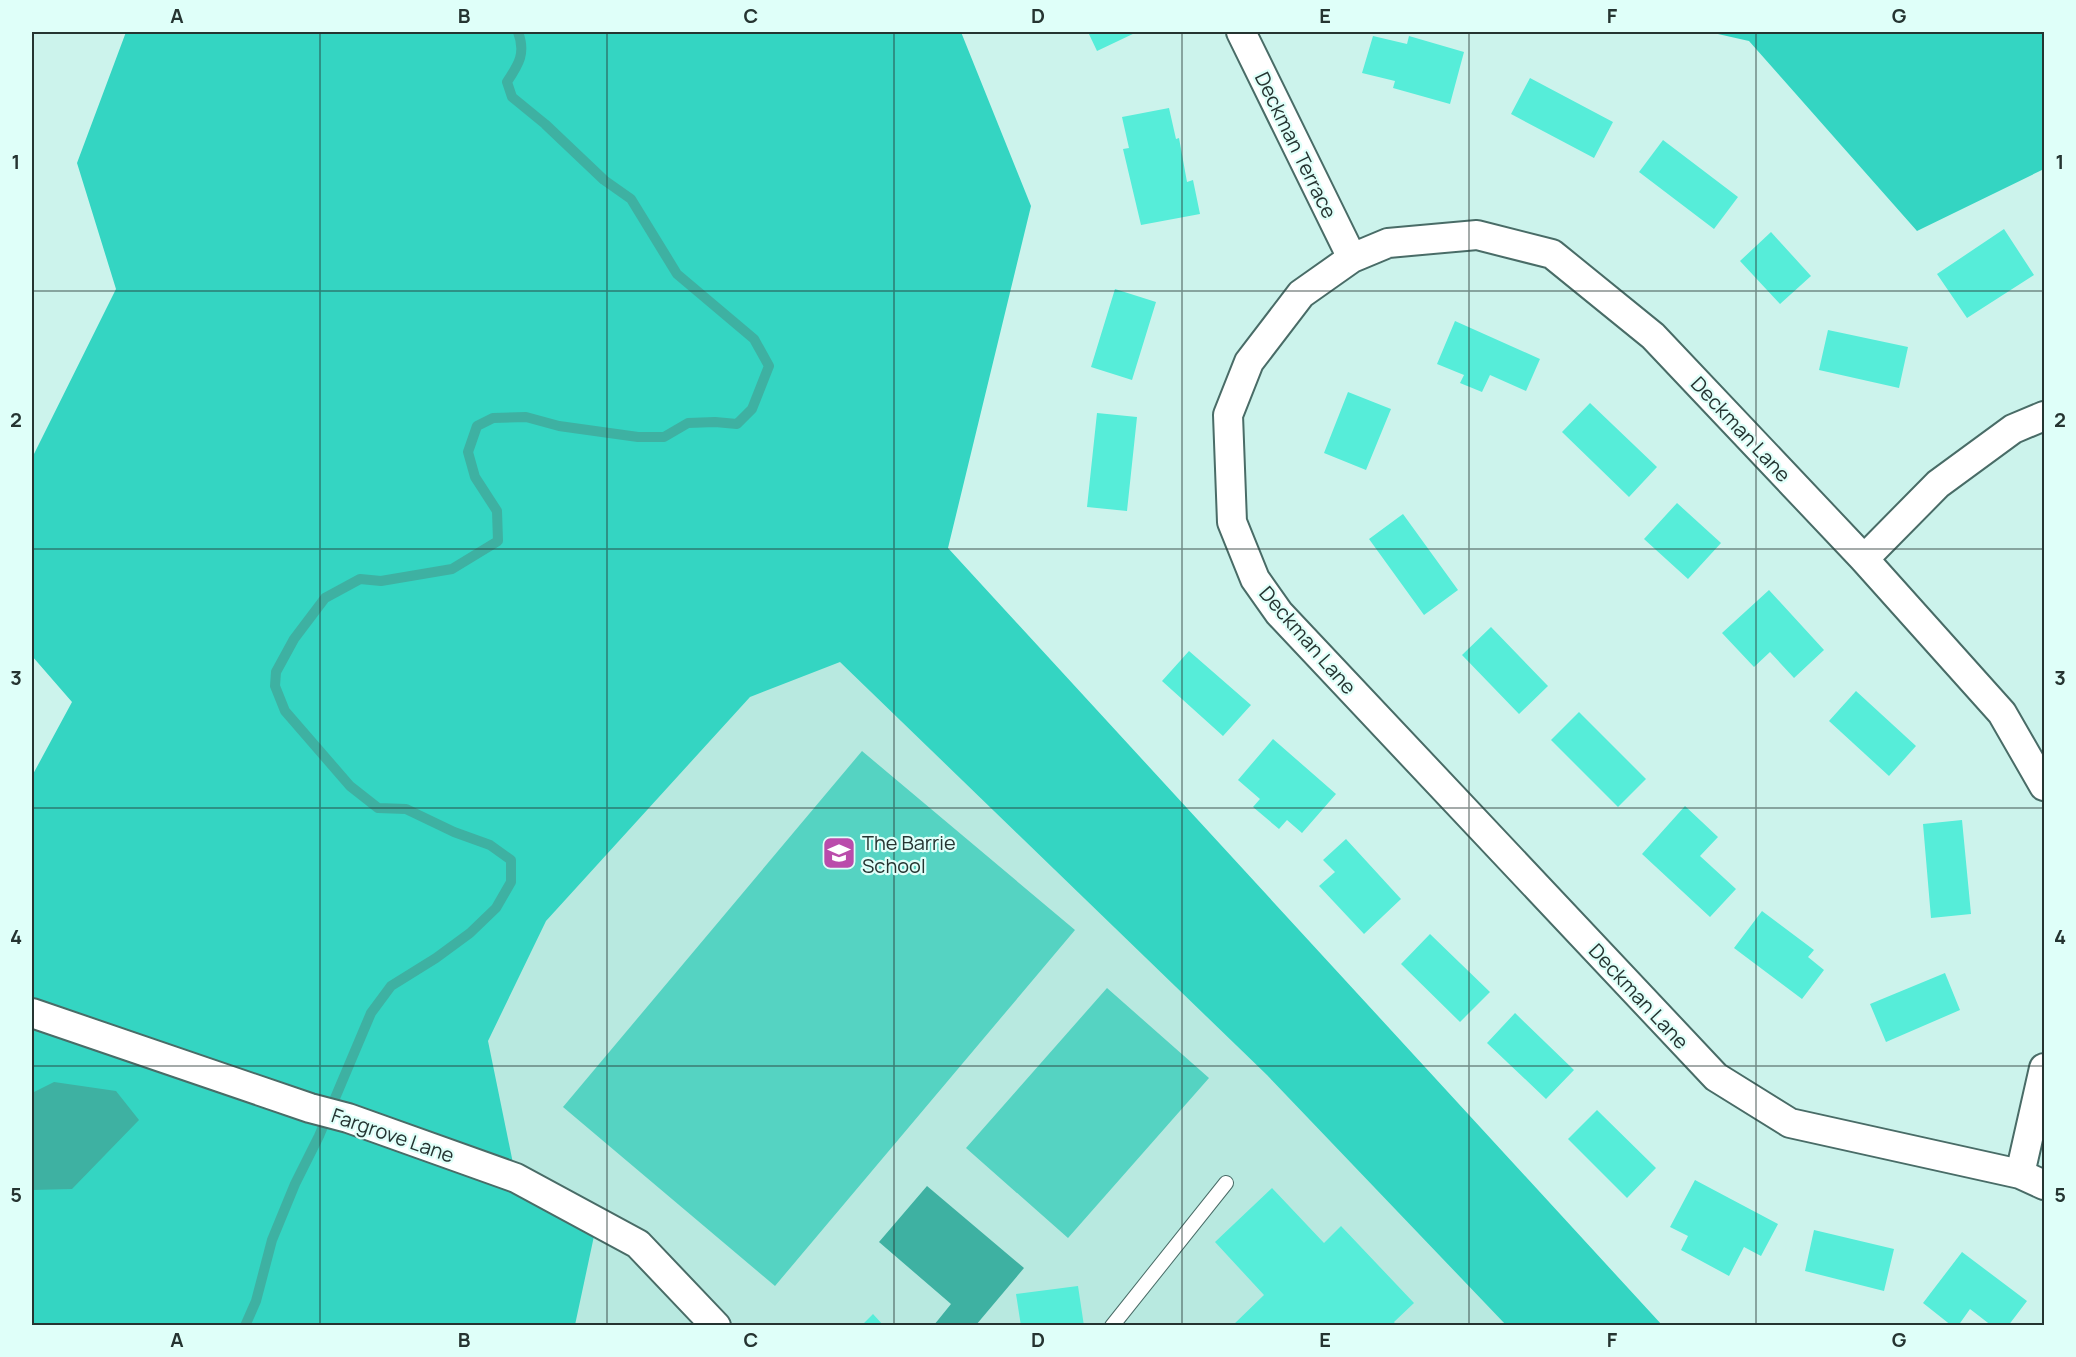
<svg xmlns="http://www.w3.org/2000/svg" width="2076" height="1357" viewBox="0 0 2076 1357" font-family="Manrope,sans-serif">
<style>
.built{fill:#b8e9e0}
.green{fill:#55d3c2}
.forest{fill:#34d5c2}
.water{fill:#3eb1a2}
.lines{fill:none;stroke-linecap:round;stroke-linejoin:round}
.stream{stroke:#3eb1a2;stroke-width:10}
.building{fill:#56edd9}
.lane-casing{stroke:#496c67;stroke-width:16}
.street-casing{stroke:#496c67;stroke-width:32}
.lane{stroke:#fff;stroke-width:14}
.street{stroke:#fff;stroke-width:28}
.grid{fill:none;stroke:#253431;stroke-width:1.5;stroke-opacity:0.55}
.labels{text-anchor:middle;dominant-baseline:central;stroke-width:4.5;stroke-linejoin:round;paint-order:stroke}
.street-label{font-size:20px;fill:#253431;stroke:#dffff9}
.poi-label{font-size:20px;fill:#253431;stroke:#dffff9;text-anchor:start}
.neatline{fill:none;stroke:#253431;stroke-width:2}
.grid-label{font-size:20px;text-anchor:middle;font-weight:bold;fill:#253431}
</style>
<rect width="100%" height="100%" fill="#ccf3ec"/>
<path class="built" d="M843 537 1587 1326H381L455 1005Z"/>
<path class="green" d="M862 751 1075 930 775 1286 563 1107Z
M1107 988 1209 1078 1068 1238 966 1148Z"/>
<path class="forest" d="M126 32H961L1031 206 948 548 1662 1325H1506L1267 1075 840 662 750 697 546 921 488 1041 516 1178 597 1222 575 1325H32V776L72 702 32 656V458L116 289 77 163Z
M1709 32H2044V169L1917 231 1749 41Z"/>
<path class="water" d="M54 1082 116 1091 139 1120 72 1189 32 1190V1093Z
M927 1186 1024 1268 976 1325H934L951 1304 879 1242Z"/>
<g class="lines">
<path class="stream" d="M245 1326 256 1301 272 1240 295 1184 319 1136 371 1013 391 986 436 958 470 933 496 908 511 882V860L490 845 454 832 406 809 378 808 350 786 285 711 275 686 276 672 294 639 325 598 360 579 381 581 452 569 498 541 497 511 475 477 468 452 477 426 493 418 526 417 559 426 638 437H664L688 423 715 422 737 424 752 409 769 366 754 339 677 274 631 199 604 180 545 124 512 97 507 82C519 64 526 53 518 32"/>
</g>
<path class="building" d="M1088 32H1137L1097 51Z
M1373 36 1407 44 1409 36 1464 52 1450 104 1393 88 1395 81 1362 73Z
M1530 78 1613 122 1594 158 1511 114Z
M1169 108 1176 139 1179 138 1187 182 1193 180 1200 214 1141 225 1123 149 1129 148 1122 117Z
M1663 140 1738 197 1714 229 1639 172Z
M2004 229 2034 275 1967 318 1937 274Z
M1771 232 1811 276 1780 304 1740 261Z
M1115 289 1156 302 1132 380 1091 367Z
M1455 321 1540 359 1526 391 1490 375 1482 392 1460 383 1464 375 1437 364Z
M1828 330 1908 347 1899 388 1819 370Z
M1348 392 1391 409 1366 470 1324 453Z
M1590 403 1657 467 1629 497 1562 432Z
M1097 413 1137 417 1127 511 1087 507Z
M1677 503 1721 543 1688 579 1644 539Z
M1403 514 1458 590 1424 615 1369 539Z
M1769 590 1824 650 1794 678 1770 652 1754 667 1722 633Z
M1491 627 1548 686 1519 714 1462 655Z
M1189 651 1251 705 1223 736 1162 681Z
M1856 691 1916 746 1889 776 1829 721Z
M1579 712 1646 779 1618 807 1551 740Z
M1273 739 1336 794 1302 833 1287 820 1279 829 1253 807 1260 799 1238 780Z
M1685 806 1718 837 1700 856 1736 889 1710 917 1642 854Z
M1962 820 1971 914 1931 918 1923 824Z
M1346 839 1401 899 1364 934 1319 886 1335 872 1323 860Z
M1762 911 1814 950 1808 957 1824 970 1802 999 1734 948Z
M1430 934 1490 992 1460 1022 1401 964Z
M1945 973 1960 1010 1886 1042 1870 1004Z
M1515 1013 1574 1070 1546 1099 1487 1043Z
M1597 1110 1656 1168 1627 1198 1568 1139Z
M1695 1180 1778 1224 1761 1256 1744 1247 1729 1276 1681 1250 1688 1236 1670 1227Z
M1272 1188 1324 1243 1341 1226 1414 1303 1394 1322 1397 1326H1232L1264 1295 1215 1242Z
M1814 1230 1894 1249 1884 1291 1805 1271Z
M1962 1252 2027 1301 2008 1326H1992L1970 1309 1958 1326H1952L1923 1303Z
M1078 1286 1084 1326H1021L1016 1294Z
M873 1314 884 1326H861Z"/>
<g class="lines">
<defs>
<path id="lane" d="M1112 1326 1226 1183"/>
<path id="street" d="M1241 32 1352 258
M1864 559 1938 484 2013 429 2044 416
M2044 786 2002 713 1864 559 1653 336 1552 254 1477 235 1388 243 1352 258 1301 294 1249 362 1228 415 1232 522 1255 579 1279 613 1716 1077 1790 1123 2020 1174 2044 1185
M32 1013 310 1108 348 1118 516 1178 638 1244 716 1326
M2020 1174 2044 1068"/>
</defs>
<use href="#lane" class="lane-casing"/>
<use href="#street" class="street-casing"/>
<use href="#lane" class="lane"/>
<use href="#street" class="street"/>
</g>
<path class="grid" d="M320 32V1326M607 32V1326M894 32V1326M1182 32V1326M1469 32V1326M1756 32V1326M32 291H2044M32 549H2044M32 808H2044M32 1066H2044"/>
<defs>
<symbol id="school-square" viewBox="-11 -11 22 22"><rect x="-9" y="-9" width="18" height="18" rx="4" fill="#ba4cab" stroke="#dffff9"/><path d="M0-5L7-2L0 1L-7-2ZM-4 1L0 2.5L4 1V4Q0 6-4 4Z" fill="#fff"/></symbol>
</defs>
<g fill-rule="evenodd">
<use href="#school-square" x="820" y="834" width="38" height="38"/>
</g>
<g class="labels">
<g class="street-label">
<text transform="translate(1296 145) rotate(64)">Deckman Terrace</text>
<text transform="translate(1741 429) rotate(47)">Deckman Lane</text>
<text transform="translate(1308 640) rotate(49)">Deckman Lane</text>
<text transform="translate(1639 996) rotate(47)">Deckman Lane</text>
<text transform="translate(393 1135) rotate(19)">Fargrove Lane</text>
</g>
<g class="poi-label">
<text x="862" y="842">The Barrie<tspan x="862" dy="23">School</tspan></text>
</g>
</g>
<rect width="2076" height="1357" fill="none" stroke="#dffff9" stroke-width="66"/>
<rect x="33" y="33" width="2010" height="1291" class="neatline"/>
<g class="grid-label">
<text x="177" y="23">A</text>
<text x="464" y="23">B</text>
<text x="751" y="23">C</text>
<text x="1038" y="23">D</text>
<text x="1325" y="23">E</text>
<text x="1612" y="23">F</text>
<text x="1899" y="23">G</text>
<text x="16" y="169">1</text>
<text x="2060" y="169">1</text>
<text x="16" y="427">2</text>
<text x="2060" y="427">2</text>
<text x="16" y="685">3</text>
<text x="2060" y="685">3</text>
<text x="16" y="944">4</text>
<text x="2060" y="944">4</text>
<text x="16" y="1202">5</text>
<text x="2060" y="1202">5</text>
<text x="177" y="1347">A</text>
<text x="464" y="1347">B</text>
<text x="751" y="1347">C</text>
<text x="1038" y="1347">D</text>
<text x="1325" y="1347">E</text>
<text x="1612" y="1347">F</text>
<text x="1899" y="1347">G</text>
</g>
</svg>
